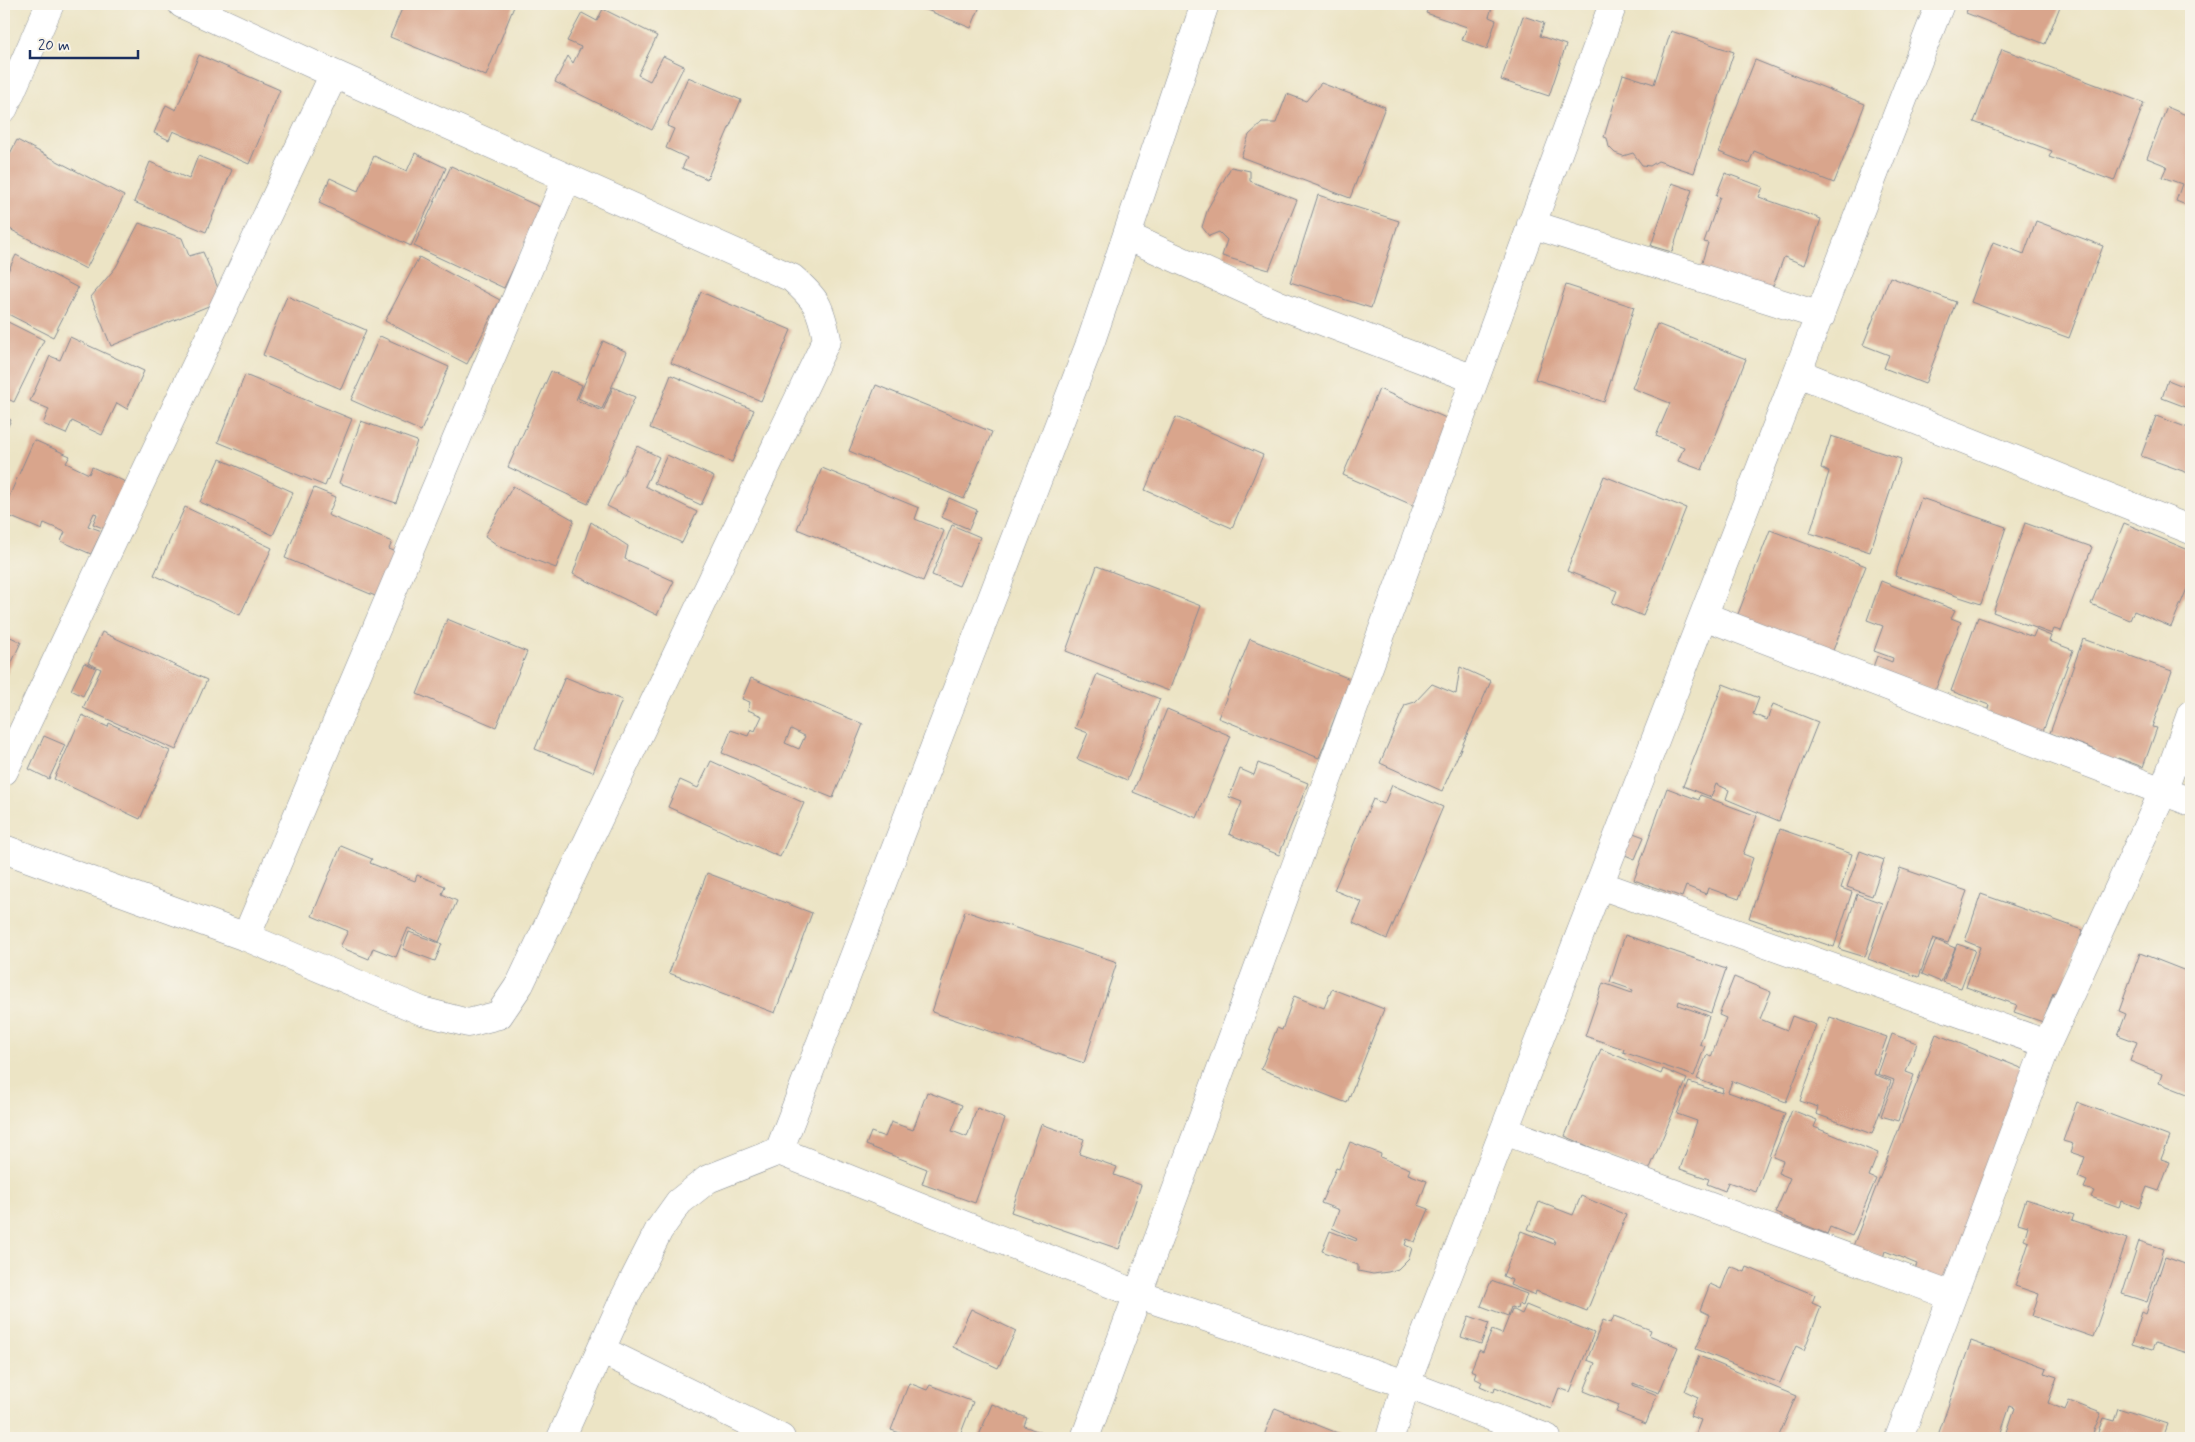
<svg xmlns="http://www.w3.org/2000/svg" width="2195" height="1442" viewBox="0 0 2195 1442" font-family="Mynerve,sans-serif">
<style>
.building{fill:#d9a58c;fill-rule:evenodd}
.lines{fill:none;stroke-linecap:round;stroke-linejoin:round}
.minor-casing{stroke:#848a92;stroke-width:29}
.minor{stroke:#fff;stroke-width:28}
</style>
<rect width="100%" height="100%" fill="#f7f3e8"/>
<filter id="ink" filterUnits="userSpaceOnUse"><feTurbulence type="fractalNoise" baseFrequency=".02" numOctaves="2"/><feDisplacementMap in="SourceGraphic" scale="10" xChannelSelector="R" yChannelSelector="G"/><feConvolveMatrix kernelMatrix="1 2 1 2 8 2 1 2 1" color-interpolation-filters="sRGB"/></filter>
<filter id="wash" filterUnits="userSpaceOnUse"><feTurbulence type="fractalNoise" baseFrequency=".0096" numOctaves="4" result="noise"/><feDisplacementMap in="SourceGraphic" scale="20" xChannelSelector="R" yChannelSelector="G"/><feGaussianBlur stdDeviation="1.12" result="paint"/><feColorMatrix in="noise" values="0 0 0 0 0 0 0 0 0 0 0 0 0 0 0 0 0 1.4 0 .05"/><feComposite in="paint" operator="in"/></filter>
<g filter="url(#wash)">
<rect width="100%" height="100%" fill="#ece4c5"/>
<g id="blocks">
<path class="building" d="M404 4H515L486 76 390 37Z
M912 4H981L971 28Z
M1430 4H1493L1489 17 1496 20 1487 49 1462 40 1467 27 1426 13Z
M1969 4H2061L2045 44 1966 13Z
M603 9 657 36 638 75 650 81 663 56 684 66 652 130 555 82 568 56 573 63 581 47 567 41 582 13 597 21Z
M1523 16 1544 23 1540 36 1566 45 1549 96 1501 80Z
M1671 31 1734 52 1694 173 1658 161 1650 166 1642 165 1633 153 1623 156 1615 153 1609 147 1607 138 1604 137 1623 74 1654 84Z
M2002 49 2144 103 2114 181 2049 157 2052 151 1974 122Z
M199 55 280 90 249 164 173 131 169 140 154 133 166 105 176 110Z
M1755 60 1865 104 1834 183 1754 151 1749 164 1719 152Z
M688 77 741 100 707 179 682 168 687 158 666 148 674 129 667 126Z
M1321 83 1385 107 1350 198 1241 157 1249 135 1262 123H1276L1287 94 1306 101Z
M2167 107 2191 117V207L2176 201 2182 184 2162 177 2167 166 2147 158Z
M17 140 124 196 86 269 4 226V165Z
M415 153 446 168 411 246 319 203 330 178 358 191 374 156 407 171Z
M198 156 232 170 206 232 134 202 150 162 189 179Z
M451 166 542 208 504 288 414 246Z
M1231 167 1250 171V181L1297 200 1269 270 1222 256 1227 240 1219 232 1209 236 1202 227 1208 208Z
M1725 173 1763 187 1759 197 1821 219 1805 265 1784 257 1770 294 1700 268 1708 243 1704 242 1720 197 1716 196Z
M1672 183 1692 190 1672 252 1651 246Z
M1318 195 1399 221 1371 308 1290 282Z
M2036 221 2103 246 2069 338 1971 302 1993 242 2024 254Z
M139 223 182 238 189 256 203 252 223 300 111 346 91 297 116 267Z
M16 255 78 288 53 337 4 312V279Z
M419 257 500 300 467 364 385 321Z
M1890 277 1956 302 1925 384 1884 368 1889 355 1863 345Z
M1566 285 1634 307 1604 402 1535 379Z
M701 292 791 330 761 401 671 363Z
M287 296 366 330 341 389 263 355Z
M4 320 44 340 14 402 4 397Z
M1657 324 1746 359 1702 470 1678 461 1684 447 1656 436 1670 403 1632 388Z
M380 336 449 367 421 431 351 400Z
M70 337 144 371 127 409 117 403 102 435 72 421 66 434 43 424 49 409 30 401 50 356 60 360Z
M603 341 627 352 602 409 578 398Z
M2190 366H2191V409L2162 398 2168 380 2183 386Z
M551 371 582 385 576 400 603 411 613 387 635 397 588 504 508 467Z
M245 375 352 419 325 486 218 442Z
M671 375 754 410 732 462 650 428Z
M876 385 992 432 964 499 849 451Z
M1379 389 1453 421 1417 507 1343 475Z
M2156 416 2191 429V474L2141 456Z
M4 417 11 420 4 434Z
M1176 417 1263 455 1232 528 1145 490Z
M361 421 417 441 396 503 339 483Z
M1831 436 1901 459 1870 552 1810 533 1829 472 1821 468Z
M34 440 70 456 66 463 89 474 92 467 128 483 112 532 93 524 97 514 94 513 88 526 102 531 91 554 61 541 65 532 44 523 42 530 4 514V508Z
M637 446 659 457 645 486 697 512 682 543 607 506Z
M667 455 714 477 701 505 654 483Z
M220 459 293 492 273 535 200 502Z
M822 468 919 508 915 519 944 531 923 581 797 529Z
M1604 476 1686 508 1643 616 1612 603 1617 591 1567 571Z
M513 486 574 520 556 568 500 547 485 536Z
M314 488 336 497 328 515 392 542 389 549 399 553 380 598 285 558Z
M949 498 977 510 969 529 941 517Z
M1921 498 2006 527 1981 604 1895 576Z
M185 507 272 548 240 615 154 575Z
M591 522 628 546 625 559 674 581 657 615 573 574Z
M2025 523 2092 547 2061 631 2054 629 2052 634 1993 612Z
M2124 523 2191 551V579L2171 627 2134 611 2130 620 2091 604Z
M952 525 980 537 959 586 932 575Z
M1770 530 1866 566 1830 658 1735 622Z
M1097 566 1201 606 1169 691 1066 651Z
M1881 581 1955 610 1951 618 1961 622 1935 691 1873 667 1877 656 1892 662 1893 658 1874 651 1883 626 1867 620Z
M1978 617 2033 637 2036 630 2051 636 2049 641 2073 650 2041 737 1987 712 1989 705 1951 691Z
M447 619 527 652 496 727 417 694Z
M102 632 207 680 176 750 83 708 101 669 88 663Z
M4 634 21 642 4 680Z
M1250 639 1350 679 1319 758 1218 718Z
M2083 639 2172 671 2152 727 2157 728 2143 767 2118 758 2115 766 2093 758 2096 750 2050 733Z
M84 663 96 668 83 696 71 690Z
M1460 667 1491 681 1442 791 1380 763 1405 705 1415 702 1432 684 1456 694Z
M1097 674 1160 699 1127 780 1077 759 1088 733 1075 728Z
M565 677 622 700 593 772 535 749Z
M751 678 863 724 833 798 722 753 731 730 748 736 751 729 755 731 762 716 748 710 750 702 742 699ZM791 729 805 736 799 749 785 743Z
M1723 684 1759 698 1753 714 1767 720 1773 704 1818 722 1779 821 1726 799 1729 790 1716 784 1711 797 1683 786Z
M1167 709 1231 736 1197 818 1133 792Z
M82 715 108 727 109 723 170 751 140 819 54 779Z
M44 736 65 745 49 779 29 769Z
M711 761 804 803 780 857 668 807 680 780 698 788Z
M1258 763 1308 783 1279 855 1229 834 1242 802 1229 797 1240 769 1254 775Z
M1392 785 1443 807 1387 939 1353 923 1362 902 1334 890 1373 799 1384 804Z
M1667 788 1699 800 1700 795 1757 816 1743 854 1753 858 1739 899 1708 888 1706 894 1686 886 1682 897 1634 880Z
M1780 829 1852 854 1841 888 1852 892 1834 947 1749 918Z
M1628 831 1644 837 1635 859 1620 853Z
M341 846 372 859 370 863 415 881 417 875 445 886 442 894 457 901 439 942 408 928 396 957 373 948 369 959 340 947 348 931 312 916Z
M1860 851 1884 860 1872 896 1847 887Z
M1900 868 1967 891 1948 943 1933 938 1919 977 1868 959Z
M707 873 812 913 775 1013 669 973Z
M1857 894 1882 903 1865 957 1839 949Z
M1981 894 2083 930 2060 996 2053 993 2043 1022 2014 1012 2017 1005 1966 987 1980 947 1965 941Z
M965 911 1117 962 1084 1063 932 1012Z
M409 932 442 944 435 961 403 949Z
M1625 935 1726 969 1711 1013 1679 1001 1678 1005 1709 1016 1700 1044 1705 1046 1694 1076 1623 1052 1624 1049 1585 1036 1603 983 1632 993 1633 990 1610 982Z
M1936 940 1955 948 1941 982 1922 974Z
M1957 944 1975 950 1961 988 1943 982Z
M2140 953 2191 973 2190 1095 2159 1083 2162 1074 2130 1061 2137 1042 2118 1035 2126 1014 2119 1011Z
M1734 977 1771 992 1760 1019 1787 1030 1792 1016 1816 1025 1786 1102 1732 1081 1728 1092 1785 1113 1756 1192 1728 1182 1725 1191 1707 1184 1709 1179 1680 1169 1697 1121 1677 1114 1689 1082 1722 1093 1723 1089 1697 1079 1707 1055 1711 1057 1726 1018 1719 1015Z
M1332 989 1384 1009 1347 1103 1261 1069 1277 1028 1282 1030 1294 996 1324 1008Z
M1830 1017 1887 1037 1874 1074 1891 1081 1872 1134 1816 1114 1818 1107 1800 1101Z
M1892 1034 1917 1043 1906 1072 1914 1075 1898 1121 1881 1116 1894 1080 1878 1074Z
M1936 1034 2031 1072 1948 1284 1914 1271 1917 1264 1885 1251 1883 1258 1853 1246Z
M1601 1049 1661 1074 1663 1069 1687 1079 1648 1173 1565 1136Z
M927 1092 962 1105 952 1131 967 1137 977 1108 1005 1119 975 1203 922 1184 927 1169 866 1145 871 1132 885 1137 891 1122 913 1130Z
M2077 1102 2170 1137 2161 1159 2170 1162 2159 1191 2147 1187 2139 1208 2121 1201 2119 1207 2091 1197 2094 1191 2084 1188 2087 1181 2078 1177 2085 1157 2070 1152 2073 1144 2063 1141Z
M1792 1110 1817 1120 1814 1127 1878 1153 1869 1176 1876 1179 1852 1236 1830 1227 1827 1234 1775 1213 1790 1178 1778 1173 1783 1161 1773 1157Z
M1041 1124 1084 1139 1079 1154 1117 1167 1114 1175 1141 1185 1119 1249 1011 1212Z
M1350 1142 1381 1154 1380 1157 1410 1169 1408 1174 1427 1181 1418 1205 1429 1209 1415 1242 1407 1239 1405 1245 1412 1248 1409 1258 1398 1269 1388 1272 1373 1274 1358 1271V1265L1322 1251 1330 1231 1356 1241 1357 1239 1332 1228 1339 1210 1321 1203 1336 1168 1339 1169Z
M1581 1196 1626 1215 1587 1311 1536 1291 1535 1295 1510 1285 1512 1280 1503 1276 1521 1231 1554 1244 1555 1240 1528 1229 1539 1202 1573 1215Z
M2026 1199 2074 1215 2072 1220 2127 1239 2093 1337 2032 1316 2039 1294 2015 1286 2029 1242 2024 1240 2028 1226 2018 1223Z
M2139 1241 2164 1249 2147 1302 2122 1294Z
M2165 1257 2191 1266V1354L2155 1343 2152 1350 2132 1344 2142 1312 2146 1314Z
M1730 1266 1745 1272 1747 1267 1815 1295 1812 1303 1821 1307 1804 1350 1796 1346 1780 1383 1696 1349 1710 1315 1700 1310 1710 1284 1721 1289Z
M1491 1281 1527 1294 1523 1306 1518 1304 1517 1309 1511 1307 1508 1316 1481 1306Z
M1526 1305 1594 1333 1570 1392 1559 1388 1551 1409 1495 1387 1494 1392 1480 1386 1482 1382 1474 1378 1476 1372 1471 1370 1479 1350 1483 1352 1492 1330 1502 1334 1512 1309 1522 1314Z
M971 1309 1016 1331 998 1368 953 1347Z
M1469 1316 1489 1323 1481 1344 1461 1337Z
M1614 1316 1651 1330 1649 1335 1678 1347 1659 1393 1633 1383V1385L1657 1395 1646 1424 1616 1412 1619 1405 1584 1391 1595 1363 1587 1360 1603 1320 1611 1323Z
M1971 1341 2047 1368 2045 1373 2057 1377 2048 1403 2065 1410 2069 1401 2101 1413 2091 1438H2005L2015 1408 2010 1406 1999 1438H1937Z
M1699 1356 1796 1396 1778 1438H1694L1701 1420 1690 1416 1698 1397 1685 1391Z
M909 1383 927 1390 930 1385 973 1402 959 1438H905L906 1435 891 1430Z
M992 1404 1027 1418 1024 1426 1047 1435 1046 1438H978Z
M1275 1408 1340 1434 1338 1438H1263Z
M2118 1408 2167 1424 2162 1438H2096L2103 1418 2114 1421Z"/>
</g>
</g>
<g filter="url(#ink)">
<use href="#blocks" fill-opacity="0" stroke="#848a92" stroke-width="1"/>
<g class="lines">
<defs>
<path id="minor" d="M4 108 50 4
M1531 224 1821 316
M1127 236 1277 304 1474 379
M1798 373 2191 530
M1704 616 2191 802
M4 771 334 74
M4 849 246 937 422 1011 468 1023 499 1015 520 984 827 339C820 306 817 300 792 278L334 74 182 4
M1600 885 2047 1044
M246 937 567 178
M1505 1131 1952 1296
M779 1151 1091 341 1205 4
M601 1350 781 1438
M561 1438 623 1301 659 1230 679 1202 708 1179 779 1151 1139 1295 1406 1384 1547 1438
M1085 1438 1613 4
M1390 1438 1406 1384 1940 4
M1899 1438 2047 1044 2163 792 2191 714"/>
</defs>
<use href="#minor" class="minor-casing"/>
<use href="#minor" class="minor"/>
</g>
</g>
<rect width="2195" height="1442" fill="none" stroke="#f7f3e8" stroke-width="20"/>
<path d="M30 50v8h108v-8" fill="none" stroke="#1b2f5e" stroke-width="2.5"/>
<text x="38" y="50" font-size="15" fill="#1b2f5e" stroke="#f7f3e8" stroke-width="4" paint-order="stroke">20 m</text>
</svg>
